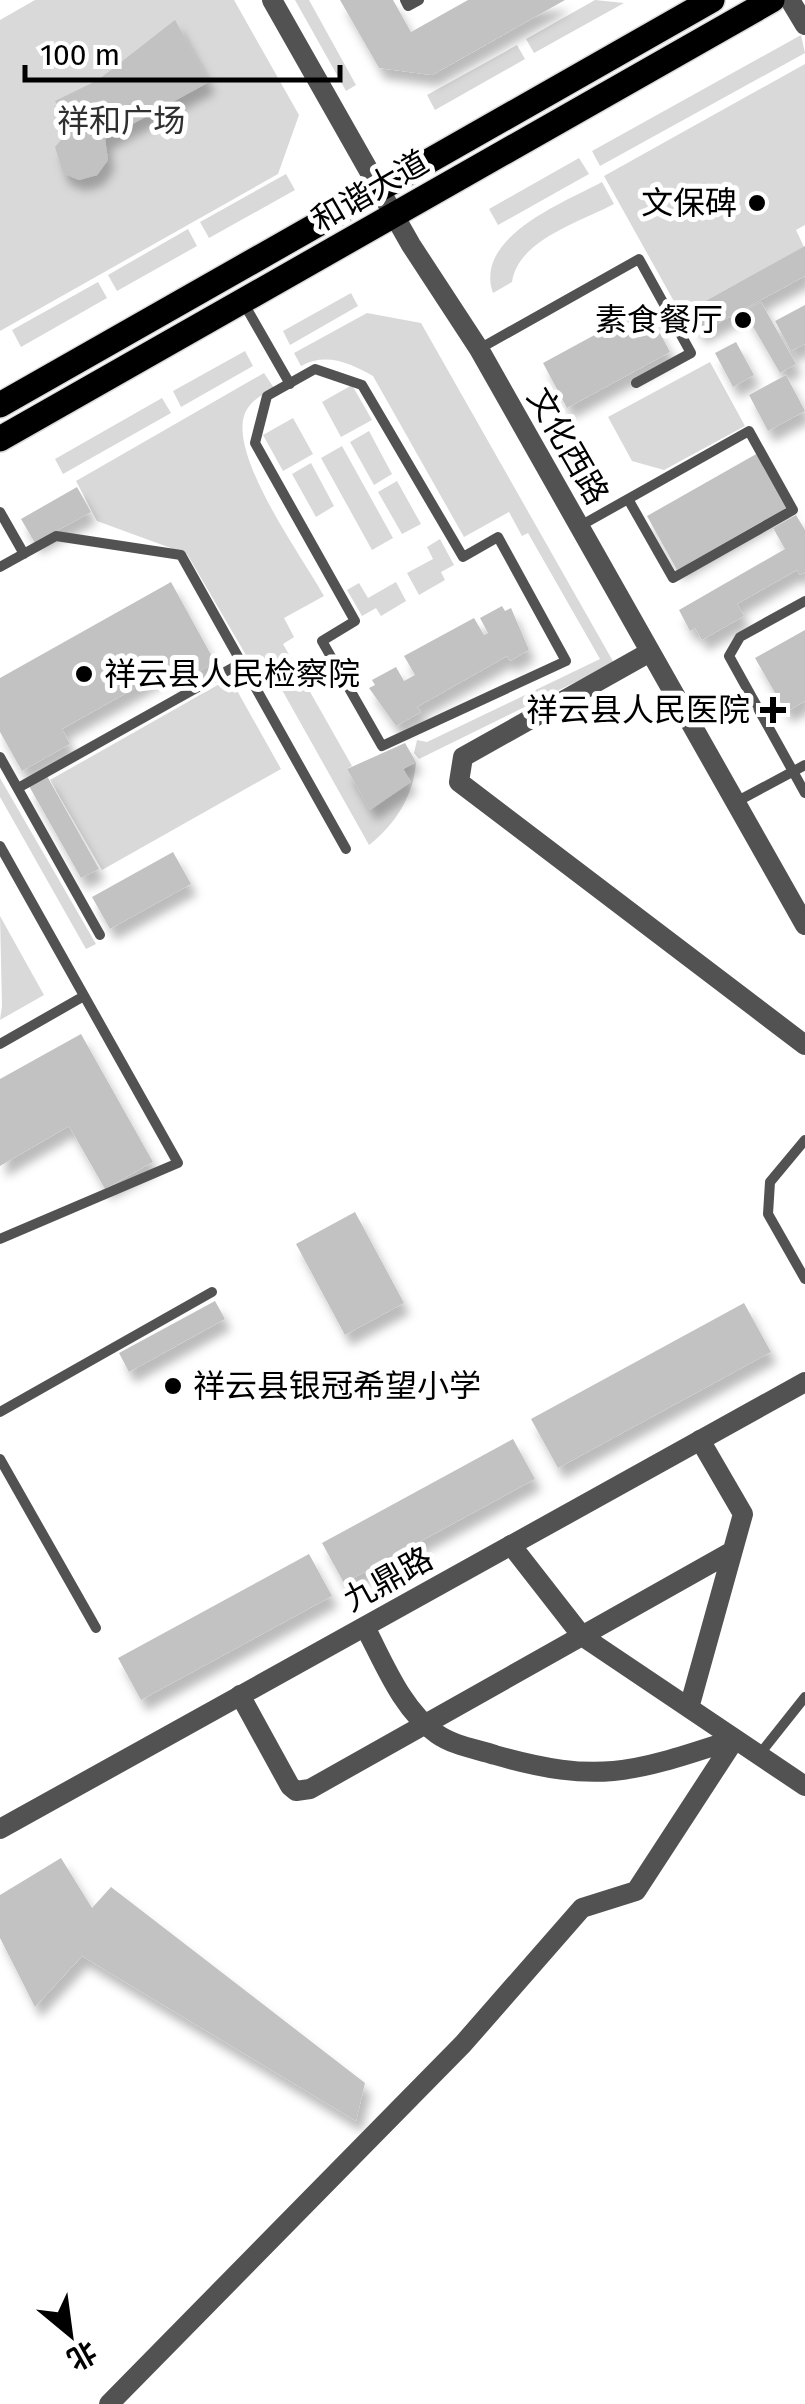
<svg xmlns="http://www.w3.org/2000/svg" width="805" height="2404" viewBox="0 0 805 2404" font-family="'Fira Sans','Noto Sans SC',sans-serif">
<style>
.green{fill:#d9d9d9}
.building{fill:#c2c2c2;filter:url(#shadow)}
.lines{fill:none;stroke-linecap:round;stroke-linejoin:round}
.primary-casing{stroke:#dbdbdb;stroke-width:28}
.service{stroke:#525252;stroke-width:10}
.minor{stroke:#525252;stroke-width:20}
.tertiary{stroke:#525252;stroke-width:20}
.primary{stroke:#000;stroke-width:25}
.poi-dot{fill:#000;stroke:#fff;stroke-width:4}
.labels{text-anchor:middle;dominant-baseline:central;stroke-width:10;stroke-linejoin:round;paint-order:stroke}
.park-label{font-size:32px;fill:#303030;stroke:#fff}
.street-label{font-size:32px;fill:#000;stroke:#fff}
.poi-label{font-size:32px;fill:#000;stroke:#fff;text-anchor:end}
</style>
<defs>
<filter id="shadow"><feDropShadow dx="6" dy="11" stdDeviation="5" flood-color="#0004"/></filter>
</defs>
<rect width="100%" height="100%" fill="#fff"/>
<path class="green" d="M35 0H234L299 115 278 174 0 331V20Z
M295 0H309L356 85 346 91Z
M595 0 624 3 534 53 526 39Z
M801 35 805 53 600 166 592 151Z
M517 45 525 59 435 110 427 95Z
M805 64V225L796 230 804 247 681 314 604 176Z
M579 158 589 174 498 225 489 209Z
M286 174 295 190 209 238 200 222Z
M602 182 614 204C580 222 518 240 512 282L493 293C473 237 565 202 602 182Z
M188 229 197 246 117 291 108 275Z
M98 282 107 298 21 347 12 330Z
M351 293 358 306 290 345 283 331Z
M367 313 421 323 614 663 419 759 414 753 417 740 427 742 600 659 528 533 522 536 509 512 464 537 373 376C350 363 326 352 301 366L294 353Z
M245 351 253 366 181 407 173 391Z
M710 362 745 426 664 470 632 461 608 417Z
M264 373 274 388C262 395 251 400 245 413 228 456 302 556 324 596L284 618 294 637 283 644 352 766 347 769 370 809 410 781 403 769 416 762C414 795 395 825 369 845L263 656 250 662 187 554 97 521 76 481Z
M352 385 372 420 341 437 322 402Z
M162 398 171 413 63 474 55 459Z
M293 418 313 454 283 471 263 435Z
M369 431 392 474 374 485 350 442Z
M342 446 393 538 372 550 321 458Z
M311 463 334 506 316 517 292 474Z
M397 481 421 524 402 534 378 492Z
M440 539 454 565 441 572 445 580 419 595 407 573 433 559 427 547Z
M396 582 406 601 381 616 376 608 362 616 347 590 359 583 368 598Z
M230 678 281 769 102 870 50 780Z
M0 778 96 944 86 949 0 797Z
M0 916 44 995 0 1020 2 1006Z"/>
<path class="building" d="M340 0H393L411 32 468 0H565L432 75 379 68Z
M175 20 209 82 105 139 108 160 97 175 79 180 63 173 55 147 71 128 55 101 98 80Z
M805 246V276L700 333 687 311Z
M761 302 796 364 780 373 744 311Z
M805 305V344L791 351 775 321Z
M646 307 670 352 567 408 543 363Z
M736 342 754 375 733 387 715 353Z
M786 375 805 411 768 431 749 395Z
M758 453 789 506 677 570 647 516Z
M77 487 91 512 35 543 21 519Z
M796 515 805 530V572L800 575 797 570 737 604 744 616 702 640 695 628 690 631 679 610 785 549 773 528Z
M171 582 215 662 177 684 169 669 62 729 70 744 22 771 0 732V678Z
M502 606 505 611 511 608 529 650 510 661 507 656 417 707 421 712 396 726 369 688 375 685 372 680 396 667 404 681 415 675 404 656 474 618 484 635 488 633 480 618Z
M805 630V701L786 712 755 658Z
M405 743 416 762 403 769 411 782 370 810 347 769Z
M47 776 99 869 81 878 29 786Z
M173 852 191 884 110 929 92 897Z
M81 1034 153 1162 105 1189 69 1126 0 1166V1079Z
M355 1212 404 1303 345 1335 296 1244Z
M215 1301 225 1319 129 1372 119 1353Z
M744 1303 771 1352 558 1468 531 1419Z
M513 1439 535 1479 344 1583 322 1543Z
M309 1554 332 1596 141 1700 118 1658Z
M61 1858 92 1908 111 1887 365 2083 356 2121 82 1956 35 2007 0 1938V1895Z"/>
<g class="lines">
<defs>
<path id="primary" d="M0 405 712 0
M0 439 772 0"/>
</defs>
<use href="#primary" class="primary-casing"/>
<path class="service" d="M405 0 408 6 419 0
M243 302 290 384
M479 349 639 259 691 353 636 383
M315 369 362 385 463 557 498 537 566 661 382 746 322 641 355 621 255 443 267 396Z
M0 512 24 554
M580 526 749 431 793 510 673 578 628 499
M0 567 56 536 181 555 346 849
M805 601 740 637 729 656 805 793
M0 757 100 935
M18 788 241 663
M736 802 805 765
M0 846 178 1163 0 1239
M0 1044 84 996
M805 1140 770 1182 768 1214 805 1279
M0 1412 212 1292
M0 1459 96 1628
M759 1755 805 1697"/>
<path class="minor" d="M790 0 805 25
M650 652 463 757 459 782 805 1045
M511 1545 582 1636 805 1786
M240 1695 290 1786 296 1791 310 1789 731 1552
M689 1708 743 1514 700 1440
M109 2404 463 2044 582 1908 636 1891 735 1739C634 1772 601 1785 495 1755 477 1749 454 1746 437 1734 402 1710 384 1663 365 1627"/>
<path class="tertiary" d="M272 0 411 245 479 349 805 925
M0 1829 805 1382"/>
<use href="#primary" class="primary"/>
</g>
<g class="poi-dot">
<circle cx="757" cy="203" r="10"/>
<circle cx="743" cy="320" r="10"/>
<circle cx="84" cy="674" r="10"/>
<path d="M768 695h10v10h10v10h-10v10h-10v-10h-10v-10h10z"/>
<circle cx="173" cy="1386" r="10"/>
</g>
<g class="labels">
<g class="park-label">
<text x="121" y="121">祥和广场</text>
</g>
<g class="street-label">
<text transform="translate(370 191) rotate(-30)">和谐大道</text>
<text transform="translate(568 446) rotate(60)">文化西路</text>
<text transform="translate(388 1579) rotate(-29)">九鼎路</text>
</g>
<g class="poi-label">
<text x="737" y="203">文保碑</text>
<text x="723" y="320">素食餐厅</text>
<text x="104" y="674" text-anchor="start">祥云县人民检察院</text>
<text x="750" y="710">祥云县人民医院</text>
<text x="193" y="1386" text-anchor="start">祥云县银冠希望小学</text>
</g>
</g>
<g transform="translate(70 2334) rotate(151)" stroke="#ffffff" stroke-width="8" paint-order="stroke">
<path d="M0-8L18 38L0 25L-18 38Z" fill="#000000"/>
<text y="-15" font-size="28" font-weight="bold" text-anchor="middle" fill="#000000">北</text>
</g>
<path d="M25 65v15h315v-15" fill="none" stroke="#000000" stroke-width="5"/>
<text x="40" y="65" font-size="30" fill="#000000" stroke="#ffffff" stroke-width="8" paint-order="stroke">100 m</text>
</svg>
